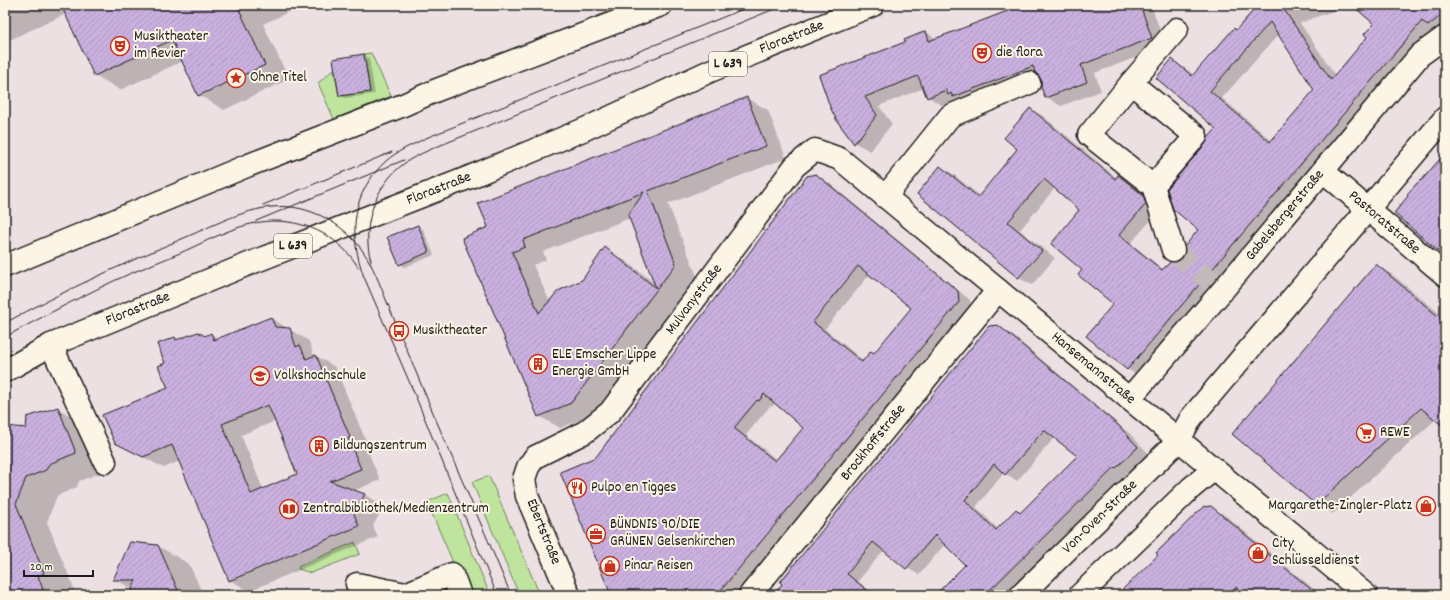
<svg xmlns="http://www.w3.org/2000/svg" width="1450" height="600" viewBox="0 0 1450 600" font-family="Dekko,sans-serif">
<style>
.grass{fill:#bfe49e;stroke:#6e805d}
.shadow{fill:#0003;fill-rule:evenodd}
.building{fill:url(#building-hatch);stroke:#1c1c1c;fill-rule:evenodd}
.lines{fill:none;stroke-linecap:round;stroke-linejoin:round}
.minor-tunnel{stroke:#c3b9bb;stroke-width:22;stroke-dasharray:22 11;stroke-linecap:butt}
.minor-casing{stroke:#1c1c1c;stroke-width:25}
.major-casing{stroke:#1c1c1c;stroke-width:25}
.minor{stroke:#fcf5e5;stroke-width:22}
.major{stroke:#fcf5e5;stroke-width:22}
.tram{stroke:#1c1c1c;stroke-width:1}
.labels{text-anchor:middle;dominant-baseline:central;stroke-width:4;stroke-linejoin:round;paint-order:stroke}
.shield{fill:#fcf5e5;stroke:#5f5d58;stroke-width:1}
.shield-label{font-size:14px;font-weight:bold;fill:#1c1c1c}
.poi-label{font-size:15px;fill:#1c1c1c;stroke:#fcf5e5;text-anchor:start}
.street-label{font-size:15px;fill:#1c1c1c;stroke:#fcf5e5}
</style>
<defs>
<pattern id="building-hatch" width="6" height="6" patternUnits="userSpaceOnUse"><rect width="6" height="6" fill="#cab0df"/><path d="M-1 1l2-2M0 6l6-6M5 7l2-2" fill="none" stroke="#ad97bf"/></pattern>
</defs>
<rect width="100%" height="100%" fill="#ede0e3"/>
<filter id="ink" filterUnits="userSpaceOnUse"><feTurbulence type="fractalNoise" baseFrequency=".025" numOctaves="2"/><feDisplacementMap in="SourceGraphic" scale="8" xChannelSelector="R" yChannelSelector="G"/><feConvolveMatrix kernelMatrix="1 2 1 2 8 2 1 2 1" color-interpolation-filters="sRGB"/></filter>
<g filter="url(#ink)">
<path class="grass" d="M371 53 391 96 334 119 318 83 334 69 339 96 370 92 364 54Z
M489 476 540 595H519L472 482Z
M448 493 490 595H467L427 502Z
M355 542 360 554 311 573 298 569 299 566Z"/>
<path class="shadow" d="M5 5H304L263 24 289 79 224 110 199 95 183 61 120 90 95 75 66 14 5 42Z
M1026 5H1151L1166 46 1095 73 1101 91 1061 106 1046 97 1040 77 969 104 959 100 943 106 928 97 924 88 879 106 892 124 870 151 855 143 833 112 907 43 926 32 937 39Z
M1260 5H1350L1300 23 1336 76 1368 37 1375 24 1354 5H1445V30L1441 33 1434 29 1140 377 1127 369 1114 304 1083 270 1081 210 1055 188 1020 230 1055 258 1032 285 1019 278 918 194 941 167 953 174 980 196 1019 149 1030 109 1043 116 1117 178 1119 176 1131 184 1156 204 1158 212 1131 243 1164 270 1177 263 1183 259 1200 229 1206 145 1217 129 1172 60 1185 68 1194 75ZM1279 34 1315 90 1272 141 1222 98Z
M364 55 369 58 375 94 345 98 340 96Z
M747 98 768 110 786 158 668 204 697 276 592 415 560 428 539 416 489 228ZM630 218 656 284 626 261 605 249 583 281 550 302 533 265 546 260 543 252Z
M816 175 829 183 970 300 971 310 735 595H613L597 458ZM870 274 912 308 875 354 864 361 825 329ZM775 403 804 428 777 460 746 435 770 406 772 407Z
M417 226 423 229 434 255 405 267 400 264Z
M1376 265 1393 275 1445 318V427L1436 419 1333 514 1317 504 1234 434Z
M271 318 309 341 313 354 335 367 369 448 367 449 380 480 353 491 365 495 384 506 373 526 378 537 249 591 230 580 180 461 164 468 116 443 169 389 166 363 175 338 179 340 205 337 211 334 220 339ZM276 421 299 475 263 489 241 435Z
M998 326 1010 333 1129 433 1149 454 1129 474 1127 473 1004 595H936L966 565 945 544 919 575 907 568 884 550 858 581 875 595H774ZM1055 437 1078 456 1021 513 1016 510 998 529 976 507 1004 473 1017 481Z
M57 408 88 426 106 471 79 481 77 487 57 496 47 522 75 591 68 594 69 595H5V427L27 430Z
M1211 507 1226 516 1321 595H1118Z
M158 546 189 564 203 594 205 595H142L115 579Z"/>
<path class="building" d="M61 5H237L265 65 198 96 172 40 94 76Z
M1023 5H1140L1152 38 1081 65 1087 82 1045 98 1041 87V79L1035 72 1033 66 953 97 951 93 948 95 946 90 927 98 918 76 865 97 877 115 854 144 837 121 830 107 819 75 905 42 904 40 926 31 929 41Z
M1258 5H1286L1283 8 1331 80 1367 37 1364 34 1374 24 1352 5H1445V12L1428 26 1422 21 1127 370 1086 336 1113 304 1078 275 1082 270 1051 244 1079 210 1044 179 1008 222 1042 251 1018 278 917 194 940 166 978 197 1017 149 1004 138 1030 108 1115 179 1118 175 1143 195 1146 204 1119 235 1162 270 1170 262H1176L1182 258 1185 252V246L1198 230 1173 209 1167 189 1205 144 1208 138 1216 129 1156 78 1172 59 1192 76 1234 28 1236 30ZM1270 22 1314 90 1270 142 1210 91Z
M364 54 370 92 339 96 333 59Z
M747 97 766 146 648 191 676 264 571 403 538 417 462 238 488 227 478 203ZM644 192 628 215 656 288 605 247 582 280 558 291 539 313 512 252 525 247 523 240Z
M1445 153V257L1394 213 1408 196 1407 194 1420 180 1421 181Z
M816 174 958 291 959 302 717 595H611L560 472 596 457 807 176ZM858 266 911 308 874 353 871 351 862 362 813 322ZM764 394 803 428 775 461 734 428 757 400 759 401Z
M418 225 429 252 399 265 387 237Z
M1376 264 1445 322V428L1421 408 1316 505 1232 434Z
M271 317 275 327 290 328 296 347 300 345 306 359 316 355 350 437 348 438 361 469 330 481 365 494 354 514 359 526 229 581 172 445 143 457 115 443 102 415 168 388 158 366 165 363 157 344 175 337 176 340 198 332 205 336 211 333 214 340ZM268 405 297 474 251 494 222 424Z
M998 325 1118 425 1138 447 1116 468 1115 467 985 595H935L965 565 935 535 906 569 873 542 847 574 873 595H773L782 584 780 582 989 326ZM1044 430 1077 456 1020 513 1016 509 996 530 965 500 994 464 1005 475Z
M58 407 76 453 49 464 46 470 26 478 16 504 44 573 38 576 45 595H5V426L26 428 27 417Z
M1211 506 1284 567 1318 595H1244L1236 587 1230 595H1117L1158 555 1156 553 1203 507Z
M130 542 158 545 180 595H130L136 580H113Z"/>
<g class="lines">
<path class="minor-tunnel" d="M1173 250 1213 283"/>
<defs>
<g id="minor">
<path d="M1131 83 1196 136 1153 186"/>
<path id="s1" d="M1323 171 1445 275"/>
<path d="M885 197 950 116 1029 83"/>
<path d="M1173 250 1153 186 1089 135 1131 83 1177 29"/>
<path d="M51 345 105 462"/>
<path id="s2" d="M1129 399 1222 291 1420 55 1445 37"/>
<path d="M455 581 460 595"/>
<path d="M357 584 405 594"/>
<path d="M403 595 452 574"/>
<path id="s3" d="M569 595 527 496 524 479 528 467 535 457 585 432 610 412 795 166 815 150 840 159 1366 595"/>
<path id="s4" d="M750 595 998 290"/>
<path id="s5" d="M1021 595 1179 440 1191 418 1445 118"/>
<path d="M1080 595 1191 488 1214 469"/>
</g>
<g id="major">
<path d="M5 266 249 165 401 106 437 90 661 5"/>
<path id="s6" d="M5 371 51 345 251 263 470 177 585 129 710 71 873 5"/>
</g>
</defs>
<use href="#minor" class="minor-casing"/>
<use href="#major" class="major-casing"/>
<use href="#minor" class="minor"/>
<use href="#major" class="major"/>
<path class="tram" d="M263 205 392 152
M256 221 404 160
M371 261C360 224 377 179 411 159 425 151 441 145 456 139L784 5
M5 323C63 291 123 264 184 238 217 224 254 203 291 207 318 210 346 227 362 250 373 265 380 285 387 302 397 327 408 352 418 377 448 450 481 522 511 595
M5 337C46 315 87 293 129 274 146 267 163 260 180 253 210 240 243 220 277 221 309 222 341 238 358 267
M497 595 415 395 364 277C349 235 350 194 386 161 397 151 412 145 426 138L753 5"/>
</g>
</g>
<defs>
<symbol id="theatre-ring" viewBox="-11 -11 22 22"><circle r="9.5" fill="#fcf5e5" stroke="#c8321e" stroke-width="1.5"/><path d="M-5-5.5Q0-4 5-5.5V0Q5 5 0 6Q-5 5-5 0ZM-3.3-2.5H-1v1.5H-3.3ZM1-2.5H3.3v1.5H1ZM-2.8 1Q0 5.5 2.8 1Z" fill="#c8321e"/></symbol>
<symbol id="sight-ring" viewBox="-11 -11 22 22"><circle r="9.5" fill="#fcf5e5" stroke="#c8321e" stroke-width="1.5"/><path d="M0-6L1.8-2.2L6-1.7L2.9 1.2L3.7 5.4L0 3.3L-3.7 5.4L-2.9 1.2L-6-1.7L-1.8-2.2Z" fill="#c8321e"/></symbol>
<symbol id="bus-ring" viewBox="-11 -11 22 22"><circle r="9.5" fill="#fcf5e5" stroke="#c8321e" stroke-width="1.5"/><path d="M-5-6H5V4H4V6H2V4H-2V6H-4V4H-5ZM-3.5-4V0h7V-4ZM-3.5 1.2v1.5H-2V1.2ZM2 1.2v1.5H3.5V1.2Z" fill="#c8321e"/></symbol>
<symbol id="building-ring" viewBox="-11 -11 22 22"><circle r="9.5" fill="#fcf5e5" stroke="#c8321e" stroke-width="1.5"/><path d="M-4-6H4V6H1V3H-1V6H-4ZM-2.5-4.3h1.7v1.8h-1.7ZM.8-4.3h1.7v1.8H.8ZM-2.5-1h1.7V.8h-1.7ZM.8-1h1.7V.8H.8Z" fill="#c8321e"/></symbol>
<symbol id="university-ring" viewBox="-11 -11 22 22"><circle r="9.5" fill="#fcf5e5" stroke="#c8321e" stroke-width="1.5"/><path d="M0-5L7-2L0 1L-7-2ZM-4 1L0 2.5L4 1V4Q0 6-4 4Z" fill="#c8321e"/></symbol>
<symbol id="supermarket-ring" viewBox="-11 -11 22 22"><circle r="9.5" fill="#fcf5e5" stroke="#c8321e" stroke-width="1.5"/><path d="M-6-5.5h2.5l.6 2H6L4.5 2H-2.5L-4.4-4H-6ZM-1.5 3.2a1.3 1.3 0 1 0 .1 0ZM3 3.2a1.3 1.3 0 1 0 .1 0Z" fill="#c8321e"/></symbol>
<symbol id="restaurant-ring" viewBox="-11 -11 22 22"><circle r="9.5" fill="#fcf5e5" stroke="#c8321e" stroke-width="1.5"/><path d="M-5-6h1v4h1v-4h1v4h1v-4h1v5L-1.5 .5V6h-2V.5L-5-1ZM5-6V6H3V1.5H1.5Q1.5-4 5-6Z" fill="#c8321e"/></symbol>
<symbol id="shop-ring" viewBox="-11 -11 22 22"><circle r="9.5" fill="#fcf5e5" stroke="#c8321e" stroke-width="1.5"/><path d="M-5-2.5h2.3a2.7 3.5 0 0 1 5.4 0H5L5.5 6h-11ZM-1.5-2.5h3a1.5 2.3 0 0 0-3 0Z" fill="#c8321e"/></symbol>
<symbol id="library-ring" viewBox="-11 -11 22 22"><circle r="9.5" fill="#fcf5e5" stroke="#c8321e" stroke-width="1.5"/><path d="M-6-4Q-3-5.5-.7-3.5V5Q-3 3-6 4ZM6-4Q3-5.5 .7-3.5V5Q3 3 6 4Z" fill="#c8321e"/></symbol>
<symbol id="office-ring" viewBox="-11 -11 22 22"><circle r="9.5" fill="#fcf5e5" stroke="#c8321e" stroke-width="1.5"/><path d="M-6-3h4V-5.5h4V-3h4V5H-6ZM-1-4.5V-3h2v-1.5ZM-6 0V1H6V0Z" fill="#c8321e"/></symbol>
</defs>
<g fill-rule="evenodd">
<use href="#theatre-ring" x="109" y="35" width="22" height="22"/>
<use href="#theatre-ring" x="971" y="42" width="22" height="22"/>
<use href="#sight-ring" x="225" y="67" width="22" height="22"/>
<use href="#bus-ring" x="388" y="320" width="22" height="22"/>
<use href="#building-ring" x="527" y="353" width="22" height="22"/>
<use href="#university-ring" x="249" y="365" width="22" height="22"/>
<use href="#supermarket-ring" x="1355" y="422" width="22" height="22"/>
<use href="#building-ring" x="308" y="435" width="22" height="22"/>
<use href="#restaurant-ring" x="566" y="477" width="22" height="22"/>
<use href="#shop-ring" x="1415" y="495" width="22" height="22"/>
<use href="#library-ring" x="278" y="498" width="22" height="22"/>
<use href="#office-ring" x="585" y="523" width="22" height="22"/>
<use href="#shop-ring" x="1247" y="542" width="22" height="22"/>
<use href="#shop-ring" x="599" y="555" width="22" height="22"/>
</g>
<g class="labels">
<g class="shield">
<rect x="709" y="52" width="38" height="24" rx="3"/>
<rect x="274" y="234" width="38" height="24" rx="3"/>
</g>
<g class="shield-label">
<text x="728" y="64">L 639</text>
<text x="293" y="246">L 639</text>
</g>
<g class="poi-label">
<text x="134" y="37">Musiktheater<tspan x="134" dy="17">im Revier</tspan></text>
<text x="996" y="53">die flora</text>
<text x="250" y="78">Ohne Titel</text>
<text x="413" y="331">Musiktheater</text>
<text x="552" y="355">ELE Emscher Lippe<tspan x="552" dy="17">Energie GmbH</tspan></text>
<text x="274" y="376">Volkshochschule</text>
<text x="1380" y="433">REWE</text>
<text x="333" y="446">Bildungszentrum</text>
<text x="591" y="488">Pulpo en Tigges</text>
<text x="1412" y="506" text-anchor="end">Margarethe-Zingler-Platz</text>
<text x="303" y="509">Zentralbibliothek/Medienzentrum</text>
<text x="610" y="525">BÜNDNIS 90/DIE<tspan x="610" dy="17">GRÜNEN Gelsenkirchen</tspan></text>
<text x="1272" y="544">City<tspan x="1272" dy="17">Schlüsseldienst</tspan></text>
<text x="624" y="566">Pinar Reisen</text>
</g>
<g class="street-label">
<text stroke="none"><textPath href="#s6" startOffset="855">Florastraße</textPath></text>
<text stroke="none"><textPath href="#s6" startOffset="471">Florastraße</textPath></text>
<text stroke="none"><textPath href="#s2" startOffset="241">Gabelsbergerstraße</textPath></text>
<text stroke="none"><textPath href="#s1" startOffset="80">Pastoratstraße</textPath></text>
<text stroke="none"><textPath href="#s3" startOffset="378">Mulvanystraße</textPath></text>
<text stroke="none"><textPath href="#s6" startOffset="147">Florastraße</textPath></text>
<text stroke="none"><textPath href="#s3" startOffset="926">Hansemannstraße</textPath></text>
<text stroke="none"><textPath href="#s4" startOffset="196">Brockhoffstraße</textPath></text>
<text stroke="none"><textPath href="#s5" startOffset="111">Von-Oven-Straße</textPath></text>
<text transform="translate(543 532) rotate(68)">Ebertstraße</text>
</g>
</g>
<rect width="1450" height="600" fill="none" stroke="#fcf5e5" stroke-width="20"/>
<rect x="10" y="10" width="1430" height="580" fill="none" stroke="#1c1c1c" stroke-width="1.5" filter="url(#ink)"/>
<path d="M24 570v6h69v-6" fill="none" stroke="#1c1c1c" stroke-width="2"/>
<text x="30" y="570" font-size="12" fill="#1c1c1c" stroke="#fcf5e5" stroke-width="3" paint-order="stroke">20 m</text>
</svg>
